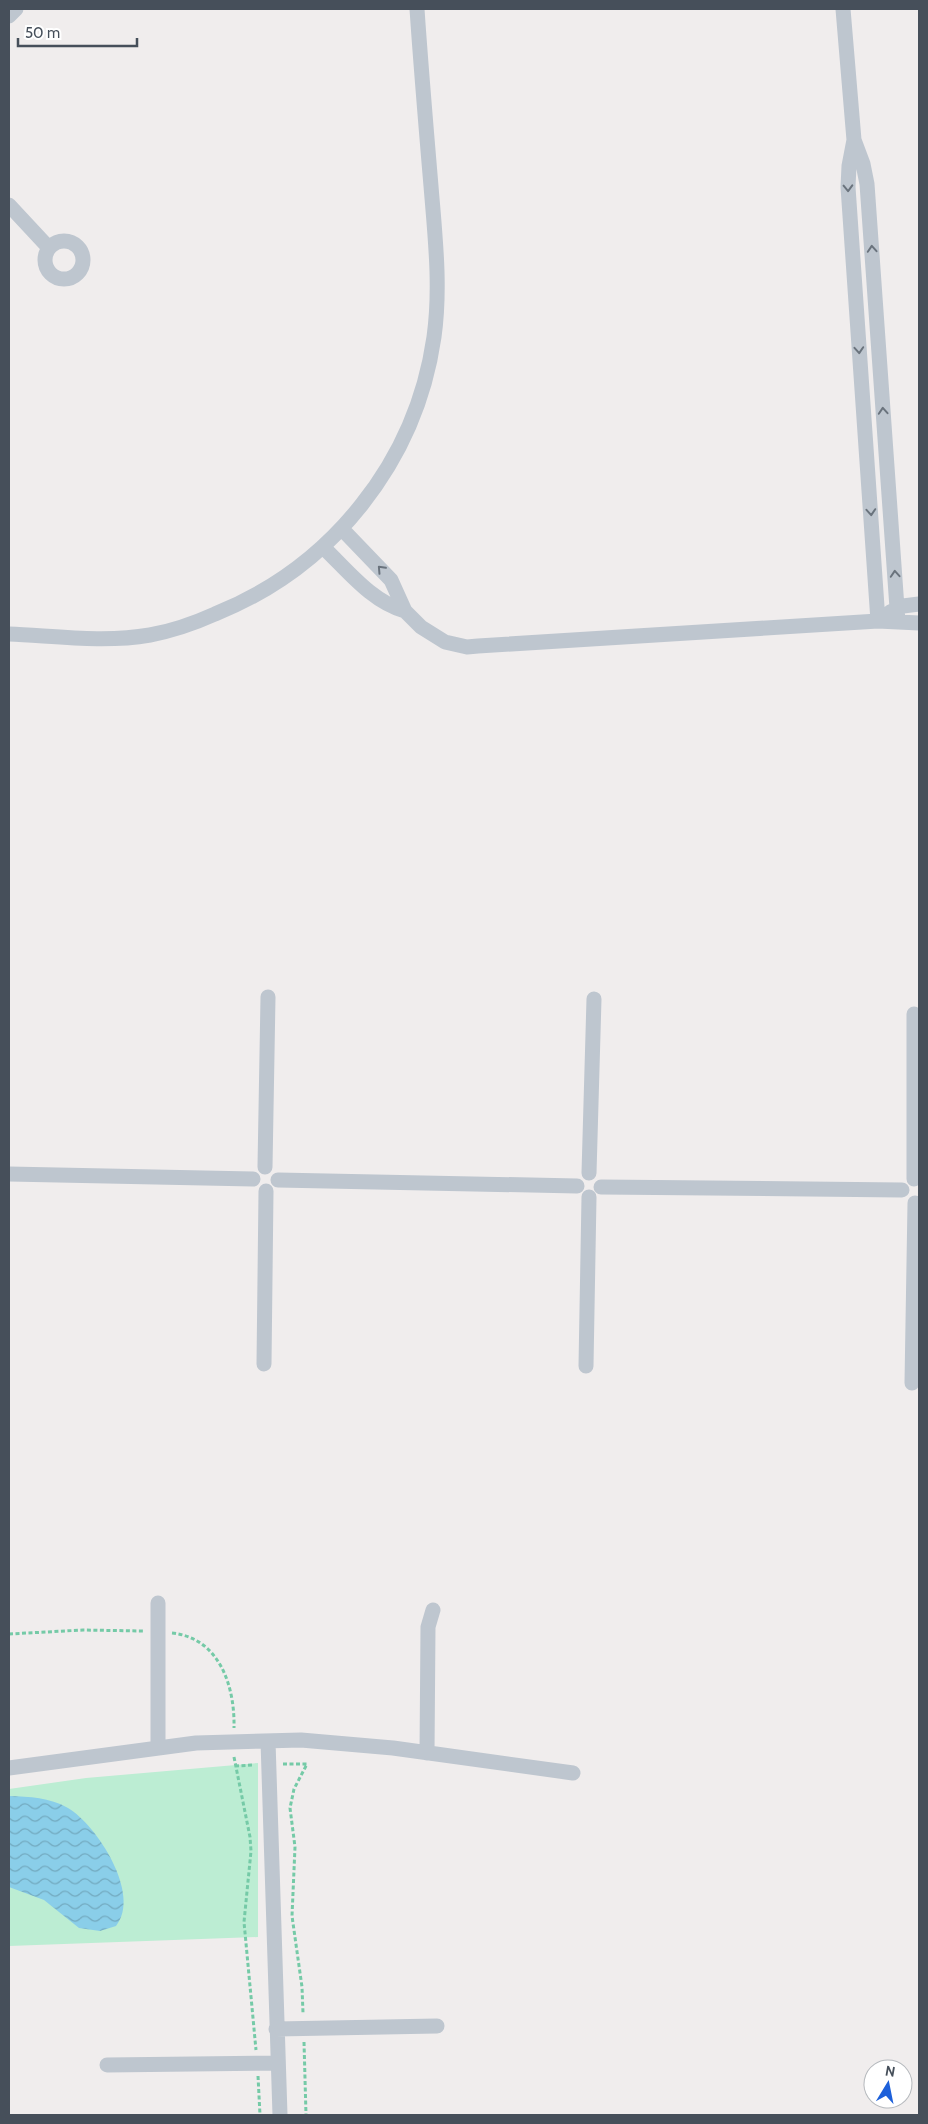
<svg xmlns="http://www.w3.org/2000/svg" width="928" height="2124" viewBox="0 0 928 2124" font-family="Cabin,sans-serif">
<style>
.park{fill:#bcedd3}
.water{fill:url(#water-waves)}
.lines{fill:none;stroke-linecap:round;stroke-linejoin:round}
.path{stroke:#75caa7;stroke-width:3;stroke-dasharray:4 2.5;stroke-linecap:butt}
.minor{stroke:#bec6cf;stroke-width:15}
.oneway{stroke:#6a737d}
</style>
<defs>
<pattern id="water-waves" width="16" height="10" patternUnits="userSpaceOnUse" patternTransform="scale(1.25)"><rect width="16" height="10" fill="#8acee9"/><path d="M0 5q4-4 8 0t8 0" fill="none" stroke="#73aac0"/></pattern>
</defs>
<rect width="100%" height="100%" fill="#f0eded"/>
<path class="park" d="M258 1763V1937L9 1946V1789L86 1778Z"/>
<path class="water" d="M9 1796C30 1797 49 1797 68 1808 97 1825 142 1895 116 1926L100 1931 79 1928 44 1900 9 1887Z"/>
<g class="lines">
<path class="path" d="M172 1633C220 1638 235 1687 234 1728
M9 1634 83 1630 143 1631
M234 1757 250 1837 251 1851 244 1922 256 2050
M283 1764H307L294 1789 290 1808 295 1847 292 1916 302 1987 303 2013
M235 1766 254 1765
M304 2042 306 2115
M258 2076 260 2115"/>
<path class="minor" d="M843 9 854 140 863 164 867 184 898 622
M9 16 16 9
M854 140 849 166 848 187 878 621
M9 205 49 248
M45 260a19 19 0 1 1 38 0a19 19 0 1 1-38 0Z
M342 529 391 580 405 611 421 627 445 642 467 647 478 646 878 621 919 623
M324 548C348 571 372 602 405 611
M890 612 903 606 919 604
M9 634C55 636 104 643 150 635 172 631 195 623 215 614 332 567 416 462 434 337 441 287 435 236 431 186 426 127 421 68 417 9
M914 1014V1179
M265 1167 268 997
M589 1173 594 999
M9 1174 253 1179
M278 1180 577 1186
M601 1187 902 1190
M264 1364 266 1191
M586 1366 589 1197
M912 1383 915 1203
M268 1741 280 2115
M158 1747V1603
M427 1753 428 1627 433 1610
M9 1768 196 1743 301 1740 393 1748 573 1773
M276 2029 437 2026
M107 2065 278 2063"/>
</g>
<defs><path id="oneway-chevron" d="M-2-3.5L2.5 0L-2 3.5" fill="none" stroke-width="1.6" stroke-linecap="round" stroke-linejoin="round" transform="scale(1.25)"/></defs>
<g class="oneway">
<use href="#oneway-chevron" transform="translate(848 188) rotate(88)"/>
<use href="#oneway-chevron" transform="translate(872 249) rotate(-94)"/>
<use href="#oneway-chevron" transform="translate(859 350) rotate(86)"/>
<use href="#oneway-chevron" transform="translate(883 411) rotate(-94)"/>
<use href="#oneway-chevron" transform="translate(871 512) rotate(86)"/>
<use href="#oneway-chevron" transform="translate(381 569) rotate(-133)"/>
<use href="#oneway-chevron" transform="translate(895 574) rotate(-94)"/>
</g>
<rect width="928" height="2124" fill="none" stroke="#464f5a" stroke-width="20"/>
<g transform="translate(888 2084) rotate(10)"><circle r="24" fill="#ffffff" stroke="#b5b9bd"/>
<path d="M0-4L9 19L0 12L-9 19Z" fill="#1d60da"/>
<text y="-8" font-size="14" font-weight="bold" text-anchor="middle" fill="#464f5a">N</text>
</g>
<path d="M18 38v8h119v-8" fill="none" stroke="#464f5a" stroke-width="2.5"/>
<text x="25" y="38" font-size="15" fill="#464f5a" stroke="#ffffff" stroke-width="4" paint-order="stroke">50 m</text>
</svg>
